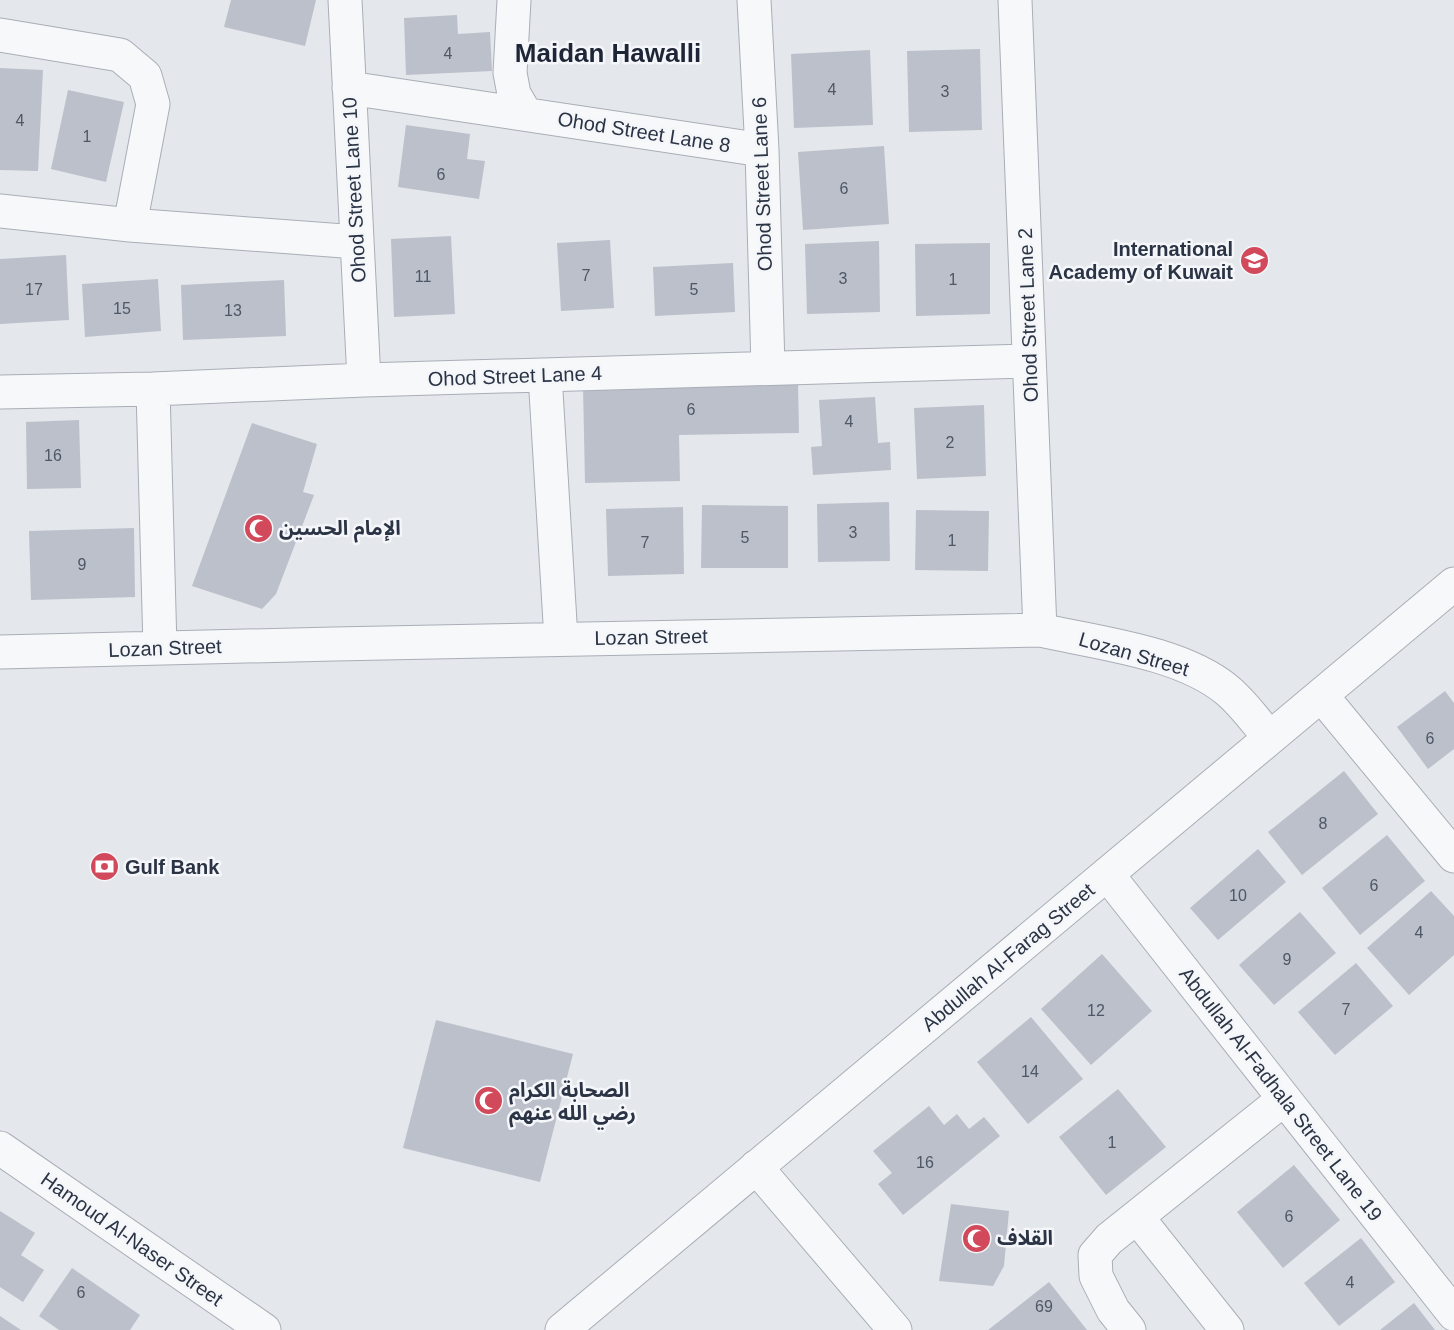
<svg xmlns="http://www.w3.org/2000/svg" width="1454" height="1330" viewBox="0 0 1454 1330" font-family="Arial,'Noto Sans Arabic',sans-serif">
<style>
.building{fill:#bbc0ca}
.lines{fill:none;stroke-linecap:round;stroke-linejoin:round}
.minor-casing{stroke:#a9aeb7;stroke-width:35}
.minor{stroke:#f7f8fa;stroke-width:33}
.labels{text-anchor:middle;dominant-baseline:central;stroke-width:5;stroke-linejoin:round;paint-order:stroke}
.number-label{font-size:16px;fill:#4f5766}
.street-label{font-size:20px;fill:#2b3445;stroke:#f4f6f9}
.poi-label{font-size:20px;font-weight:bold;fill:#2b3445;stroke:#f4f6f9;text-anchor:start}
.district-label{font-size:26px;font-weight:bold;fill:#1d2536;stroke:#f4f6f9}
</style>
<rect width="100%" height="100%" fill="#e4e7ec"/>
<path class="building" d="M231 0H316L305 46 224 27Z
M457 15 458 34 490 32 492 71 406 75 404 18Z
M980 49 982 130 909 132 907 51Z
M870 50 873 125 794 128 791 54Z
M0 68 43 70 38 171 0 170Z
M68 90 124 102 106 182 51 169Z
M406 125 470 134 467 159 485 161 479 199 398 187Z
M884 146 889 224 803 230 798 152Z
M451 236 455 314 394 317 391 239Z
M610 240 614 308 561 311 557 243Z
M879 241 880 312 807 314 805 244Z
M990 243V314L916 316 915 244Z
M66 255 69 320 0 324V259Z
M733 263 735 312 655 316 653 267Z
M158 279 161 331 85 337 82 284Z
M284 280 286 336 183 340 181 285Z
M798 382 799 433 679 435 680 481 585 483 583 386Z
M875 397 878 443 890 442 891 470 813 475 811 447 822 446 819 400Z
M984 405 986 476 917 479 914 408Z
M79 420 81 488 27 489 26 422Z
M252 423 317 444 303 492 314 495 276 594 262 609 192 586Z
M889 502 890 561 818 562 817 504Z
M702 505 788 506V568H701Z
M683 507 684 574 608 576 606 509Z
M916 510 989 511 988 571 915 570Z
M134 528 135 597 31 600 29 531Z
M1445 691 1454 703V749L1428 769 1397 727Z
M1344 771 1378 814 1302 875 1268 832Z
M1387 835 1425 881 1360 935 1322 888Z
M1258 849 1286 882 1218 940 1190 908Z
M1431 891 1454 916V955L1409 995 1367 948Z
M1300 912 1336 953 1274 1005 1239 965Z
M1102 954 1152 1011 1091 1065 1041 1009Z
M1356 963 1393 1006 1335 1055 1298 1012Z
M1031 1017 1083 1079 1028 1124 977 1062Z
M436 1020 573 1054 540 1182 403 1148Z
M1118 1089 1166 1147 1106 1195 1059 1137Z
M929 1106 944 1125 957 1114 969 1129 984 1117 1000 1136 903 1215 878 1184 892 1173 873 1151Z
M1294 1165 1340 1220 1283 1268 1237 1212Z
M951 1204 1009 1211 1004 1266 993 1286 939 1281Z
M0 1211 35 1233 21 1255 44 1270 23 1302 0 1287Z
M1361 1238 1395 1282 1339 1326 1304 1283Z
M72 1268 140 1315 130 1330H59L39 1316Z
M1049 1282 1087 1330H988Z
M1414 1303 1435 1330H1380Z
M0 1316 21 1330H0Z"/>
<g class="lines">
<defs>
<path id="minor" d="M345 0 364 380
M514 0 510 73 514 94 525 113
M754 0 762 150 768 368
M1015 0 1040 630
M0 35 120 55 145 76 153 104 130 225
M349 88 762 150
M0 211 130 225 357 242
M545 375 561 639
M153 389 160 648
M0 392 153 389 364 380 1029 361
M0 652 334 644 1040 630C1098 643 1181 652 1227 690 1243 703 1256 722 1270 738
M1321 695 1454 856
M1107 874 1454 1314
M0 1148 264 1330
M756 1167 895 1330
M1137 1217 1227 1330
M562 1330 1454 584
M1129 1330 1113 1310 1096 1276 1095 1255 1109 1239 1284 1099"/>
</defs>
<use href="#minor" class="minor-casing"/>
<use href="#minor" class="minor"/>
</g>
<defs>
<symbol id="school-disc" viewBox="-11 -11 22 22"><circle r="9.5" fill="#d1495b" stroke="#f4f6f9"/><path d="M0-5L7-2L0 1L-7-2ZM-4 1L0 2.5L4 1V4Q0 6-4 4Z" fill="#fff"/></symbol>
<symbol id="mosque-disc" viewBox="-11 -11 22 22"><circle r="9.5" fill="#d1495b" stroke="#f4f6f9"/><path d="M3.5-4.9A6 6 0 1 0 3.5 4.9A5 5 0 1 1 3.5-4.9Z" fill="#fff"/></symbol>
<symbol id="bank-disc" viewBox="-11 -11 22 22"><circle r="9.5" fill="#d1495b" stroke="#f4f6f9"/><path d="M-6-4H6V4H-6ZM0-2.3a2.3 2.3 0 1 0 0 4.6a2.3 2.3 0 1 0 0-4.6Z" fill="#fff"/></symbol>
</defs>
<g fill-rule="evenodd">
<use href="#school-disc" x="1238" y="244" width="33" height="33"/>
<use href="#mosque-disc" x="242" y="512" width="33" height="33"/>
<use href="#bank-disc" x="88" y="850" width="33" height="33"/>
<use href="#mosque-disc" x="472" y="1084" width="33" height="33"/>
<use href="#mosque-disc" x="960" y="1222" width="33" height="33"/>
</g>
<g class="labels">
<g class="number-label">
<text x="448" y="53">4</text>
<text x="832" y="89">4</text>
<text x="945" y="91">3</text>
<text x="20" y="120">4</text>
<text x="87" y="136">1</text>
<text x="441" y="174">6</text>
<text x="844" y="188">6</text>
<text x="586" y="275">7</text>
<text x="423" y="276">11</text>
<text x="843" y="278">3</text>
<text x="953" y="279">1</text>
<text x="34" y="289">17</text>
<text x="694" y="289">5</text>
<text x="122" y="308">15</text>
<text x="233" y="310">13</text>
<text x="691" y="409">6</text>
<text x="849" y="421">4</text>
<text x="950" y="442">2</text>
<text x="53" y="455">16</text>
<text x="853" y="532">3</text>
<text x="745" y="537">5</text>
<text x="952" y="540">1</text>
<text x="645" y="542">7</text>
<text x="82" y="564">9</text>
<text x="1430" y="738">6</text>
<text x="1323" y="823">8</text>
<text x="1374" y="885">6</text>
<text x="1238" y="895">10</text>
<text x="1419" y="932">4</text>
<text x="1287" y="959">9</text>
<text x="1346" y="1009">7</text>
<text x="1096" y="1010">12</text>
<text x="1030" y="1071">14</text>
<text x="1112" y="1142">1</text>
<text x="925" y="1162">16</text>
<text x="1289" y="1216">6</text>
<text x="1350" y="1282">4</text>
<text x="81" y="1292">6</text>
<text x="1044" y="1306">69</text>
</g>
<g class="street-label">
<text transform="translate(644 132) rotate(9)">Ohod Street Lane 8</text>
<text transform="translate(762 184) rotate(-92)">Ohod Street Lane 6</text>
<text transform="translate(354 190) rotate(-93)">Ohod Street Lane 10</text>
<text transform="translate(1028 315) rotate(-92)">Ohod Street Lane 2</text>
<text transform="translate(515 376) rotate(-2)">Ohod Street Lane 4</text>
<text transform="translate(651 637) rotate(-1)">Lozan Street</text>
<text transform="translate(165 648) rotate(-2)">Lozan Street</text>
<text transform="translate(1134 654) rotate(16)">Lozan Street</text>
<text transform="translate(1008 957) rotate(-40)">Abdullah Al-Farag Street</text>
<text transform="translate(1281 1094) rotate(52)">Abdullah Al-Fadhala Street Lane 19</text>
<text transform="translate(132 1239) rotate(35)">Hamoud Al-Naser Street</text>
</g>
<g class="poi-label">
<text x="1233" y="249" text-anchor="end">International<tspan x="1233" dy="23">Academy of Kuwait</tspan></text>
<text x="279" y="528">الإمام الحسين</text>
<text x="125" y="867">Gulf Bank</text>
<text x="509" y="1090">الصحابة الكرام<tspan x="509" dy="23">رضي الله عنهم</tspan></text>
<text x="997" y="1238">القلاف</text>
</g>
<g class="district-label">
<text x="608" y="53">Maidan Hawalli</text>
</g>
</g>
</svg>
